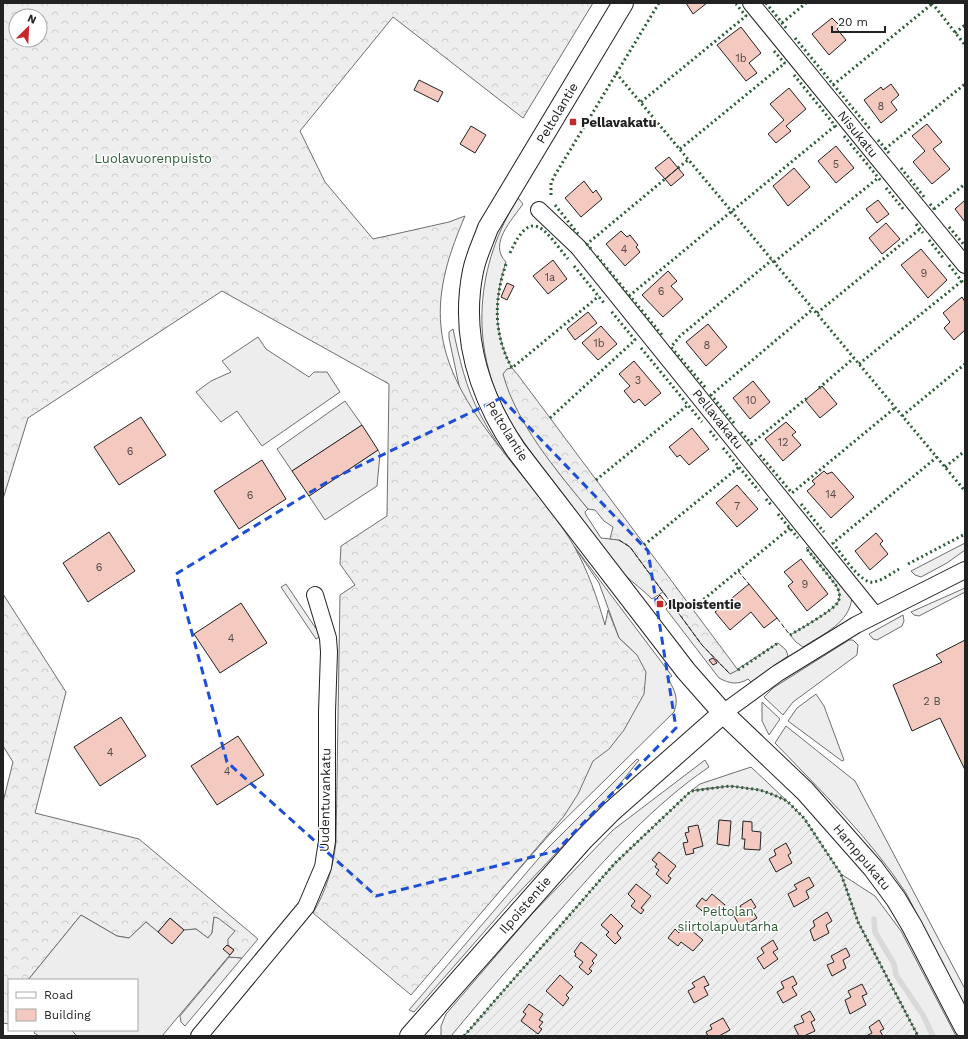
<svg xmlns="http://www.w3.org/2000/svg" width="968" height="1039" viewBox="0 0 968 1039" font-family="'Work Sans',sans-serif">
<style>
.grass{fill:#eee;stroke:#6f6f6f}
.forest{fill:url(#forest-crowns);stroke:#6f6f6f;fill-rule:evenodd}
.garden{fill:url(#garden-furrows);stroke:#6f6f6f}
.parking{fill:#ededed;stroke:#6f6f6f}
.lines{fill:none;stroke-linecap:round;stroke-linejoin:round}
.stream{stroke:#d9d9d9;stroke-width:5.5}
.building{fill:#f3c9c0;stroke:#222}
.minor-casing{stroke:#222;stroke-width:18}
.tertiary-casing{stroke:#222;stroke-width:22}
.minor{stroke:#fff;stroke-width:16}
.tertiary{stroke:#fff;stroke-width:20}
.hedge{stroke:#2f5e38;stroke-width:3;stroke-dasharray:2 3;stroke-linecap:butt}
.fence{stroke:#222;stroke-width:1;stroke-dasharray:5 2;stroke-linecap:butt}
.marked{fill:none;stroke:#1d4ed8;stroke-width:3;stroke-dasharray:8 5;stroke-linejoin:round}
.poi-dot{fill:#c62828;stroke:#fff;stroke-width:1.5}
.labels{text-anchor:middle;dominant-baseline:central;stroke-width:3;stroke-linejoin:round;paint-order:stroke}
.number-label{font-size:11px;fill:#564c4a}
.street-label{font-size:13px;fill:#222;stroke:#fff}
.poi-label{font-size:13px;font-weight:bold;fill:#222;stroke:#fff;text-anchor:start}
.park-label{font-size:13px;fill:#2f5e38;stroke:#fff}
</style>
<defs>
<pattern id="forest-crowns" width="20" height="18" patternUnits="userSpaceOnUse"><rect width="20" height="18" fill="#eee"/><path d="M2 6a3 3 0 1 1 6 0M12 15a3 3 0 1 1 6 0" fill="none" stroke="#ccc"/></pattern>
<pattern id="garden-furrows" width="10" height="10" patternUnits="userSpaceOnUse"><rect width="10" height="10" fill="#eee"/><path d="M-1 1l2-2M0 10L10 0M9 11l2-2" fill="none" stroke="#ccc"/></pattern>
</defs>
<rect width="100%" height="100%" fill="#fff"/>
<path class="grass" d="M518 198 523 204C512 220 488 244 506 262 494 299 493 333 512 368L507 369 539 443 558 472 588 509 585 512 586 515 601 538 619 540 630 547 663 592 652 599C643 590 632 582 623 573 601 549 584 521 564 495 545 470 523 444 508 417 468 346 476 264 518 198Z
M453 329C459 357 466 389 480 414 500 453 533 490 560 526L501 458 460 390 449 338V332Z
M965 543V550L947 563 921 577 915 575 911 571Z
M814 545 852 597C850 623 823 634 803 647L796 642 790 635C800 629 834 610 838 602 841 596 839 590 835 584L806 548Z
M574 546 672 676 668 679C675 690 679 700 674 712L550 834 478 916 637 655 619 638 599 583Z
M965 588V592L919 616 914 615 911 612Z
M672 604 702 645 730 674 778 643 786 650 788 656 751 682 748 679C738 685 730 684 719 678L666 609Z
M903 615 904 621 902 626 877 640 873 639 869 634Z
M849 640H853L858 645 857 655 793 702 783 715 764 697 773 688Z
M816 694 824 706 844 760 842 761 788 721 797 708Z
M762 702 780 719 769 735 762 721Z
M786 726 855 781 965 989V1007L906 893C869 837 821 791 775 743Z
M637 759 639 760 616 789 512 900 414 1012 409 1010 545 851Z
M705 760 709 767C653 805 607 857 562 908 525 950 487 992 451 1036H441V1026L446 1014 532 914 613 830Z
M751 767 787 801C752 785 728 784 691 791L700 784Z
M841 874 875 896 901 931 956 1036H918L858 922Z
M229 957 242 958 185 1026 181 1022 180 1016Z
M36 1030H71L77 1036H39L34 1033Z"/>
<path class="forest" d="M3 3H593L523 118 393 17 300 131 325 182 373 239 449 222 465 216C450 251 437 288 441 327 449 410 533 476 574 546 588 571 597 597 605 625L608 610 619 638 637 655 646 672 644 694 624 730 609 749 593 761 578 794 564 816 411 995 313 913C326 891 333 868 336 842L340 595 355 585 340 564 341 546 387 516 389 384 222 291 28 418 3 499ZM16 16H40V40H16Z
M512 368 518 375 738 670 730 674 702 645 630 547 619 540 610 539 613 527 604 521 595 510 588 509C556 470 516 423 503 374L507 369Z
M3 594 66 692 35 813 139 839 258 939 242 958 229 957 227 945 214 917 212 933 208 938 196 929 158 932 146 922 129 938 117 936 81 915 28 980H9V1024L3 1023V802L13 762 3 746Z"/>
<path class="garden" d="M730 786 760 790 774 795 787 801 804 818 841 874 858 922 918 1036H464L615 863 691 791Z"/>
<path class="parking" d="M258 337 266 349 309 377 314 372H327L340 392 262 446 237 411 221 422 196 392 211 381 231 372 222 361Z
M345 401 362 425 292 471 277 449Z
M378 450 380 454 377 486 325 520 309 496Z
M286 584 321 636 316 639 281 587Z
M81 915 117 936 129 938 146 922 158 932 170 918 184 930 196 929 208 938 212 933 214 917 218 918 235 931 228 939V945L234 950 162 1036H77L71 1030H137V980H28Z"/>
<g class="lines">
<path class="stream" d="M874 919 875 932 894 964 896 975 923 1015 933 1036"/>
</g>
<path class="building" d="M686 3H707L693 14Z
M832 18 840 26 837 29 846 40 829 55 812 34Z
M741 27 761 53 749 63 757 73 746 81 717 45Z
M419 80 443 92 438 102 414 90Z
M891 84 899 95 891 102 897 110 881 123 864 100 881 87 883 90Z
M789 88 806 109 786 126 791 131 776 143 768 134 784 120 770 104Z
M927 124 942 142 933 149 950 169 932 184 913 162 925 151 912 136Z
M471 126 486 135 475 153 460 144Z
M836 146 854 168 836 183 818 161Z
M669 157 678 168 665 179 655 168Z
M678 168 684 175 671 186 665 179Z
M794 168 810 187 788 206 773 186Z
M584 181 593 193 596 190 602 199 581 217 565 198Z
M878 200 889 214 877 223 866 209Z
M965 200V222L955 209Z
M886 223 900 239 882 254 869 238Z
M621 231 627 237 630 235 638 245 636 247 640 252 625 266 606 244Z
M921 249 947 280 928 298 901 265Z
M553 260 567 279 548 294 533 276Z
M668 271 677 281 671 286 683 299 663 317 642 295Z
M507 283 514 286 507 300 501 297Z
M962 297 965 302V330L954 340 944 328 950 322 943 313Z
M588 312 597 323 575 340 567 329Z
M708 324 727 347 706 366 686 342Z
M601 326 617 344 598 360 582 343Z
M634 361 661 393 645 406 639 399 634 403 624 391 630 386 619 374Z
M753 381 770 402 750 419 733 398Z
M822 386 837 404 820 418 805 400Z
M141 417 166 455 119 485 94 447Z
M786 422 796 432 792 435 801 445 783 461 765 439Z
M362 425 378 450 309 496 292 471Z
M692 428 709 449 689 465 680 455 677 457 669 447Z
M262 460 286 499 239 529 214 491Z
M824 471 827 474 832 472 854 497 831 518 807 491 815 484 812 481Z
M737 485 758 509 737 527 716 503Z
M109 532 135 571 88 602 63 563Z
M876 533 883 541 880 544 888 554 870 570 855 551Z
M801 559 828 594 807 611 788 586 793 582 784 572Z
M749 584 777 618 764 628 751 612 730 630 715 612Z
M660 595 667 604 664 606 657 598Z
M241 603 267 643 220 673 194 634Z
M965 640V770L940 718 912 731 893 685 942 662 936 655Z
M713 658 717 663 713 665 709 660Z
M121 717 146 756 100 786 74 747Z
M238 736 264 775 217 805 191 766Z
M719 820 731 821 729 846 717 844Z
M743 821 752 822V831L761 832 760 850 744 849 745 839H742Z
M698 825 703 846 693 849 694 853 686 855 683 843 688 842 685 833 689 832 688 827Z
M786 843 791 853 788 855 792 863 776 872 769 859 776 855 774 850Z
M659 852 676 866 668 876 671 878 667 884 656 874 659 870 655 867 657 864 652 860Z
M809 877 814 886 806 891 809 898 794 907 788 894 797 889 794 885Z
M636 884 651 896 641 908 644 910 641 914 631 906 635 901 628 894Z
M712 894 725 905 717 915 710 910 706 914 696 906 702 898 706 901Z
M751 899 756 907 752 910 757 918 741 928 734 916 743 911 740 906Z
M827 912 832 921 826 925 829 933 814 941 810 930 815 926 813 921Z
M611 914 623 926 617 933 621 938 615 944 606 935 609 932 601 925Z
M170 918 184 930 172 944 158 932Z
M685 925 703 940 693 951 681 942 678 946 668 938 675 929 679 933Z
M773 940 778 949 773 952 778 959 764 969 757 958 764 953 761 948Z
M581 942 597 955 592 961 594 963 589 969 592 971 588 975 579 967 583 962 575 956 576 954 574 952Z
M227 945 234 950 230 955 223 949Z
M846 948 850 956 843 960 846 968 832 976 827 965 834 962 831 956Z
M560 975 573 987 566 995 569 998 563 1006 546 991Z
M704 976 709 985 704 987 708 995 694 1003 688 991 695 987 692 983Z
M793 976 797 984 792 987 797 995 783 1003 777 992 784 988 781 982Z
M862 984 867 994 862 996 866 1005 850 1014 845 1000 851 997 848 991Z
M529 1004 543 1014 539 1020 543 1022 539 1027 542 1029 538 1034 521 1021 526 1014 523 1012Z
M810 1011 815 1020 811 1022 815 1031 804 1036H799L794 1026 804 1022 801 1016Z
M723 1018 730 1030 719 1036H708L706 1032 712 1029 710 1025Z
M879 1020 884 1029 880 1031 883 1036H866L872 1033 869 1027Z"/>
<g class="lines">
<defs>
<path id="minor" d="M751 3 965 265
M539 210 578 247 875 615
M723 713 778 673 856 625 965 570
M199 1036 306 907 323 867 327 841V712L329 652 328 638 315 595"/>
<path id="tertiary" d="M623 3 488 228C483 242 476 256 473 271 460 336 480 397 516 450L686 671 723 713 805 791 873 868 896 899 912 926 965 1028
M410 1036 583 840 612 811 723 713"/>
</defs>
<use href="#minor" class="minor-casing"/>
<use href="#tertiary" class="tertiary-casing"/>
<use href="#minor" class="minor"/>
<use href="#tertiary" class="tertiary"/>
<path class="hedge" d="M766 3 787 29
M932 3 965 45
M782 23 806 3
M955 33 965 25
M795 38 870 129
M774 51 787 66
M616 73 965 491
M794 75 837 128
M833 85 932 4
M641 102 746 16 736 4
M844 136 881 181
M878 140 889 153
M680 149 785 63
M885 149 965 84
M678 168 688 160
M901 168 925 198
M886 188 904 210
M551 195V183L555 175 659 3
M930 204 935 210
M555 205 579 235
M934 209 965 184
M916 224 923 233
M949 227 965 246
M929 240 944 259
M591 249 587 244 665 179
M510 253C532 204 545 231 568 259
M597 256 662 335
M774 262 878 178
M506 264C494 300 493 334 512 368L599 296
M949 265 964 284
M574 266 604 303
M629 296 835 126
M817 313 920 229
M641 348 702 422
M859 364 962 281
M705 387 671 347 680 336 772 260
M819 388 854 358
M902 416 965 364
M550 418 635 340 611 311
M734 423 711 395 813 309
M710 431 717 440
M741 432 754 447
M751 444 807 398
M723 448 759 491
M760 455 792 493 896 407
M945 467 965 451
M596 480 688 405
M766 499 772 506
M801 504 824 532
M778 514 798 538
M644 545 739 467
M908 564 965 534
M899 569C892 573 883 580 874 582 861 585 841 553 833 543L937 457
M692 609 790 528
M790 635C800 629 834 610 838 602 841 596 839 590 835 584L806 548
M738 670 778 643
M464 1036 615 863 691 791 730 786 760 790 774 795 787 801 804 818 841 874 858 922 918 1036"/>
<path class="fence" d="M619 540 630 547 702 645 730 674
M738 571 749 584
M777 618 790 635"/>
</g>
<path class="marked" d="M501 398 648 551 676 728 556 851 376 896 227 762 176 574 332 479Z"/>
<g class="poi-dot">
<rect x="569" y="118" width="8" height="8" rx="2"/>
<rect x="656" y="600" width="8" height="8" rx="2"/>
</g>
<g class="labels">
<g class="number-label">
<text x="741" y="58">1b</text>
<text x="881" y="106">8</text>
<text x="836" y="164">5</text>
<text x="624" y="249">4</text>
<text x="924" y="273">9</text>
<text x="550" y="277">1a</text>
<text x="661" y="291">6</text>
<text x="599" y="343">1b</text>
<text x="707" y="345">8</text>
<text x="638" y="380">3</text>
<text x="751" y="400">10</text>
<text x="783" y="442">12</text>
<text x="130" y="451">6</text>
<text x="831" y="494">14</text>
<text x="250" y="495">6</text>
<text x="737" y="506">7</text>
<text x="99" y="567">6</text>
<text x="805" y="584">9</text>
<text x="231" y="638">4</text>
<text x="932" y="701">2 B</text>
<text x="110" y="752">4</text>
<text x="227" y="771">4</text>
</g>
<g class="street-label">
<text transform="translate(557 113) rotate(-59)">Peltolantie</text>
<text transform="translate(858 134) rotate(51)">Nisukatu</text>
<text transform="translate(718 419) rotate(51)">Pellavakatu</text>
<text transform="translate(507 431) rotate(58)">Peltolantie</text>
<text transform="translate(325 800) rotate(-89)">Uudentuvankatu</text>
<text transform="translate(862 857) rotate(50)">Hamppukatu</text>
<text transform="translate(525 905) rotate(-49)">Ilpoistentie</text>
</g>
<g class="poi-label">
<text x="581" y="122">Pellavakatu</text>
<text x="668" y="604">Ilpoistentie</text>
</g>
<g class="park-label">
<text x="153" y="158">Luolavuorenpuisto</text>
<text x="728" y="911">Peltolan<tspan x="728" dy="15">siirtolapuutarha</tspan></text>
</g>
</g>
<rect width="968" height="1039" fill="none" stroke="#222222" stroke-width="8"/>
<rect x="8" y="979" width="130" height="52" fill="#ffffff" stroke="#a7a7a7"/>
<rect x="16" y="992" width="20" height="6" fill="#ffffff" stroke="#a7a7a7"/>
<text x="44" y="999" font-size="12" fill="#222222">Road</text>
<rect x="16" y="1009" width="20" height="12" fill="#f3c9c0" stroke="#a7a7a7"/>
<text x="44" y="1019" font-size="12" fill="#222222">Building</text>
<g transform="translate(28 28) rotate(24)"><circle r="19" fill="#ffffff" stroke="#a7a7a7"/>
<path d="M0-3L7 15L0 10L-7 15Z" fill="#c62828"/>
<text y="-6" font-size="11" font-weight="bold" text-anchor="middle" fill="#222222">N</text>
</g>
<path d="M832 26v6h53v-6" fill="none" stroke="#222222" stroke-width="2"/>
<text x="838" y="26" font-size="12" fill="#222222" stroke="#ffffff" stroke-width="3" paint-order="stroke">20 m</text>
</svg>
